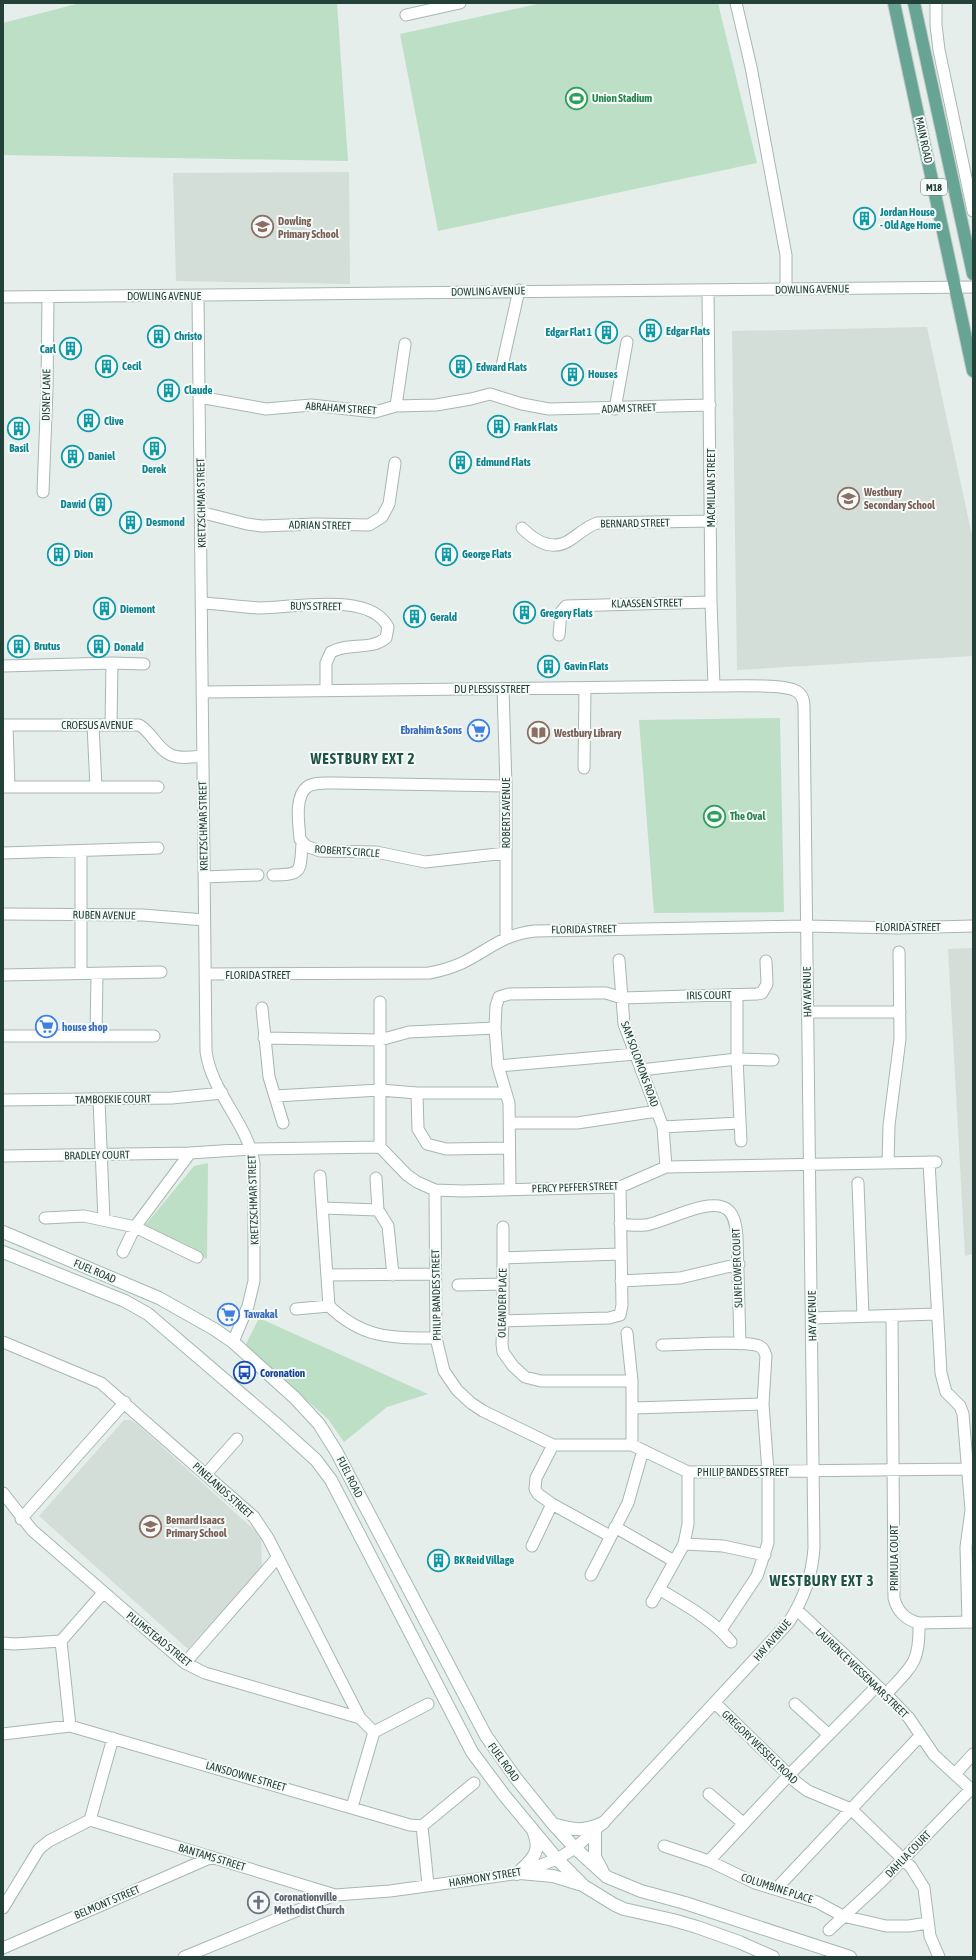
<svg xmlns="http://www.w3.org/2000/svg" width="976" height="1960" viewBox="0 0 976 1960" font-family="'Asap Condensed',sans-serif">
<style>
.built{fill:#d3ded9}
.green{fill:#bddfc6}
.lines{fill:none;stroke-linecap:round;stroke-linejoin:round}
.street-casing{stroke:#a7b7b1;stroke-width:13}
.secondary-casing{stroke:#a3bab1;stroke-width:14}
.primary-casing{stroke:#c1cac7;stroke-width:14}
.street{stroke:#fff;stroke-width:11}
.secondary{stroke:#fff;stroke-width:12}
.primary{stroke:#68a494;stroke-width:12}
.labels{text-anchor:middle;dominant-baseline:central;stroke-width:4;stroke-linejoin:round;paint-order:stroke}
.shield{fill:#f5faf8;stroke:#627872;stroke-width:1}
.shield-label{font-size:10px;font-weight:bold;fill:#234138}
.leisure-label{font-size:11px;font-weight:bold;fill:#27864d;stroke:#f5faf8;text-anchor:start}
.street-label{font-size:11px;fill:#234138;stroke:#f5faf8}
.culture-label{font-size:11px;font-weight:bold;fill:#0d838f;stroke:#f5faf8;text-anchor:start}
.education-label{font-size:11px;font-weight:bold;fill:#785e54;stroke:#f5faf8;text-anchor:start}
.shop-label{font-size:11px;font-weight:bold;fill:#366cbe;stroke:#f5faf8;text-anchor:start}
.transit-label{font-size:11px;font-weight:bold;fill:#164399;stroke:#f5faf8;text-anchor:start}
.worship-label{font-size:11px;font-weight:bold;fill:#5b616d;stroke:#f5faf8;text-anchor:start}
.district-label{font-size:15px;font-weight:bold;letter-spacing:1px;fill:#1e5345;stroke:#f5faf8}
</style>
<rect width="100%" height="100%" fill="#e5eeea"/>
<path class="built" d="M349 172 350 284 176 281 173 173Z
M927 327 973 540V656L737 670 732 331Z
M973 948V1254L965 1256 948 949Z
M124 1420H131L137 1424 261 1536 262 1567 188 1649 39 1516Z"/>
<path class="green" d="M80 3H337L348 161 3 155V23Z
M542 3H718L757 163 438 231 400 34Z
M780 718 784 912 654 913 639 720Z
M208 1163 207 1259 142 1229 194 1166Z
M259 1318 428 1394 387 1407 344 1442 328 1419 245 1346Z"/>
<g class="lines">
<defs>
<path id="street" d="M736 3 751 67 786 255V289
M936 3V25L939 50 973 211
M406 15 460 3
M708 290 711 602 714 686
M198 296 206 1051C211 1092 247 1122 254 1163V1281L248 1306 233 1342
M3 297 973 287
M502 366 519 290
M199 397 266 409 311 405 375 412 396 406 405 344
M396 406 436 405 471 399 490 394 522 404 549 409 710 405
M615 409 627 342
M43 492 47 389 48 297
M200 512 247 524 262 526 315 524 369 525 382 517 389 504 395 463
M522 528C535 541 552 552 570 540 579 534 586 527 597 523L711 521
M202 603C221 604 241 607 260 608 293 608 370 591 388 627L386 638C370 651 349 642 331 652L326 663V689
M559 635 561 612 566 606 711 602
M3 666 112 663 144 664
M503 689 506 786V937
M111 724 112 663
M3 725H139C152 732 157 749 171 755 180 759 193 757 202 756
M93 725 96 787
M7 726 9 787
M584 768 585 688
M3 787H158
M3 853 158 848
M506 853 425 862 376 852 320 851 306 846 300 839C299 825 294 797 307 787 314 782 327 783 335 783L506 786
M273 875C303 875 300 871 302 844
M204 877 258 875
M3 914 143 915 204 920
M619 960 624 1024 663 1127 666 1167
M81 973V851
M205 974 429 973C440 971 451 968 462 963 489 950 503 934 535 931L807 926 898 928 973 926
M3 975 161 972
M737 995V1059L741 1141
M380 1002V1147
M262 1008 269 1077 283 1123
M808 1012H900
M96 1035 97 974
M3 1036H154
M264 1038 380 1040 409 1032 495 1028
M498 1066 635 1054
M641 1070 737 1059 773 1060
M417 1093 418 1129 427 1144 446 1149 509 1148
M275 1096 380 1090 417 1093H506
M3 1100 172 1098 222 1093
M99 1100 104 1220
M510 1123H577L657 1111
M663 1127 739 1123
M3 1156 190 1153
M929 1162 941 1373 946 1392 960 1406 963 1414 971 1510 966 1547 968 1622
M888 1163 889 1125 900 1039 899 952
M320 1176 329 1306
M376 1178 378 1210 388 1226 393 1275
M858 1183 863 1316
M510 1188 509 1103 498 1066 495 1028 496 1006 499 997 509 994 597 993H606L622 998 757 994 762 993 767 984 766 961
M435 1190 436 1338 444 1371 457 1390 471 1403 483 1411 553 1445H632L688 1472 968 1469
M323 1208 378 1210
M45 1218 84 1216 135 1227 197 1257
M620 1224C628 1225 637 1226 645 1225 664 1223 711 1195 728 1210 735 1216 736 1227 737 1236L740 1344
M503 1227V1321L502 1344 503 1352 513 1366 525 1377 541 1381H632
M123 1252 135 1227 190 1153 251 1149 380 1147 407 1175 417 1182 435 1190 463 1191 620 1187 666 1167 936 1162
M503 1258 620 1254
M327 1275 435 1274
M621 1281 680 1278 739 1264
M458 1285 503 1284
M296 1309 329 1306C363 1339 392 1338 436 1338
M812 1318 937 1314
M503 1321 609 1318 620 1315 622 1305 620 1187
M627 1333 632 1381V1445
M3 1342 101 1383 254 1517 268 1538 360 1718
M662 1345C683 1345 743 1340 759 1346 763 1348 765 1352 766 1356L763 1404 768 1472V1543L757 1576 721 1630
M633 1408 763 1404
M553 1445 536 1478 535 1489 538 1494 552 1504 610 1536
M206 1474 237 1439
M3 1493 32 1530 185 1663 205 1673 360 1718 374 1732
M21 1519 125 1402
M615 1527 674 1561
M684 1544 723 1546 765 1555
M532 1546 552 1504
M591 1575 628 1503 643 1450
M659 1589C685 1605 712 1619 731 1642
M652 1602 684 1544 688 1524V1472
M797 1610 886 1694 909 1718 934 1755 973 1791
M919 1623 973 1622
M3 1643 14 1644 61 1641
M185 1663 278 1557
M886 1694C912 1666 920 1663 919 1623 906 1620 897 1611 894 1598L892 1317
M715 1703 797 1783 808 1791 851 1809 911 1867 924 1888 930 1936 939 1957
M795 1704 828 1734
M70 1726 61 1641 103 1593
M3 1734 70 1726 410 1825 422 1826
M955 1774 973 1754
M709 1794 743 1823
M352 1807 374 1732 428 1704
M90 1820 335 1895
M90 1820 113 1738
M664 1846 709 1861 755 1883 817 1902 843 1916 886 1926H909L927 1923
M709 1861 789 1775 877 1686
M428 1885 422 1826 474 1783
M776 1889 920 1736
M3 1908 39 1849 49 1841 90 1820
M829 1930 882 1881 971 1789
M3 1948 212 1857
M184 1957 335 1895 390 1891 520 1873 557 1859 575 1848 603 1823 789 1622C804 1598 812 1576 814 1548L804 707C804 700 802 693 794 690 781 684 731 686 714 686L203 692"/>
<path id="secondary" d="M3 1232 159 1298 214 1329 233 1342 295 1398 319 1424 336 1451 486 1736 515 1777 553 1824 575 1848 607 1877 641 1891 685 1903 850 1957
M3 1252 125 1301 148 1314 274 1422 316 1460 331 1480 472 1752 504 1795 557 1859 584 1886 615 1905 624 1909 673 1920 697 1927 739 1942 773 1957
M553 1824C573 1830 583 1832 603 1823
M595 1829V1857L602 1870
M520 1873 553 1876 579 1884
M517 1874C531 1860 542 1853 534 1833"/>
<path id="primary" d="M894 3 973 371
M914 3 973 274"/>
</defs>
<use href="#street" class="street-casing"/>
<use href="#secondary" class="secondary-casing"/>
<use href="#primary" class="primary-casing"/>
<use href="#street" class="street"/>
<use href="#secondary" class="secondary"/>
<use href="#primary" class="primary"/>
</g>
<defs>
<symbol id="stadium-ring" viewBox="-11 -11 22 22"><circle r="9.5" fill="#f5faf8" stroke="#2e9e5b" stroke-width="1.5"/><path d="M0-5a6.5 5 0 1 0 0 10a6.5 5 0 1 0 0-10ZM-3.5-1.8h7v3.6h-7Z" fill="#2e9e5b"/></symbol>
<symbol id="building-ring" viewBox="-11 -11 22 22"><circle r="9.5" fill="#f5faf8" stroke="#0f9aa8" stroke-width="1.5"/><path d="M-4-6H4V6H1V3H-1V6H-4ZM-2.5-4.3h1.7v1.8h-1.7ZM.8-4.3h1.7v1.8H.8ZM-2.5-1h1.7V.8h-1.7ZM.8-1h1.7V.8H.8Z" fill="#0f9aa8"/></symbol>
<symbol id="school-ring" viewBox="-11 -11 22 22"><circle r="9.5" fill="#f5faf8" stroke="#8d6e63" stroke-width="1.5"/><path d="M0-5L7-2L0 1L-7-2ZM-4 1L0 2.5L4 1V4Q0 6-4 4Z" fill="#8d6e63"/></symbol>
<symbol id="supermarket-ring" viewBox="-11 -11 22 22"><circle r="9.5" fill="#f5faf8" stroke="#3f7fe0" stroke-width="1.5"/><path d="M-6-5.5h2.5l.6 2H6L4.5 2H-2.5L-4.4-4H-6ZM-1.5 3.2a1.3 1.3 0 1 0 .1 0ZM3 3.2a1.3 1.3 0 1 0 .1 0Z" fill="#3f7fe0"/></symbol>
<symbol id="library-ring" viewBox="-11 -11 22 22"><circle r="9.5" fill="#f5faf8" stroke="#8d6e63" stroke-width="1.5"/><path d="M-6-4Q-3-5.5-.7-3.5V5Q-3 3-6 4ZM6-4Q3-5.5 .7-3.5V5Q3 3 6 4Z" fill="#8d6e63"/></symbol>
<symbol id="bus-ring" viewBox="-11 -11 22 22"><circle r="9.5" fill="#f5faf8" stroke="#1a4fb4" stroke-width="1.5"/><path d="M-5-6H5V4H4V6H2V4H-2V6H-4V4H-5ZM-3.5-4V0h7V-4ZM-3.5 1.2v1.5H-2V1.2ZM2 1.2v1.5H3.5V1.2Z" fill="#1a4fb4"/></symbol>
<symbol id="church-ring" viewBox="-11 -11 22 22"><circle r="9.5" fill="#f5faf8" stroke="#6b7280" stroke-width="1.5"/><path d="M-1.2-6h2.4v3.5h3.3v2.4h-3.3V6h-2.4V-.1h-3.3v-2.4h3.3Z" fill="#6b7280"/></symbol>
</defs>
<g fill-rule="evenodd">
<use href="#stadium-ring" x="564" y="86" width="25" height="25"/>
<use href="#building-ring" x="852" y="206" width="25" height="25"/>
<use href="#school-ring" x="250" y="214" width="25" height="25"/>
<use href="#building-ring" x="638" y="318" width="25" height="25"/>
<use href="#building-ring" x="594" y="320" width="25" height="25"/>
<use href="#building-ring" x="146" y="324" width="25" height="25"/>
<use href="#building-ring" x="58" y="336" width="25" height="25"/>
<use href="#building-ring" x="94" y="354" width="25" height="25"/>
<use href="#building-ring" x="448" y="354" width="25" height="25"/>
<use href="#building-ring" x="560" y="362" width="25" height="25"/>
<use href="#building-ring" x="156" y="378" width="25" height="25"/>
<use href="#building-ring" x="76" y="408" width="25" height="25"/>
<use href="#building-ring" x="486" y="414" width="25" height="25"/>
<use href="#building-ring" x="6" y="416" width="25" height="25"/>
<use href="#building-ring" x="142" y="436" width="25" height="25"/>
<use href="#building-ring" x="60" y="444" width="25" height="25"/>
<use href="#building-ring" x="448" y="450" width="25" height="25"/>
<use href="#school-ring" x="836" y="486" width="25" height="25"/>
<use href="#building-ring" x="88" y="492" width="25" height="25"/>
<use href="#building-ring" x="118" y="510" width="25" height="25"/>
<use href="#building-ring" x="46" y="542" width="25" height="25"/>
<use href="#building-ring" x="434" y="542" width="25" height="25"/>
<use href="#building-ring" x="92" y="596" width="25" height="25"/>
<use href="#building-ring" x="512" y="600" width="25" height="25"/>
<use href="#building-ring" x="402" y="604" width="25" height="25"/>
<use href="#building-ring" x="6" y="634" width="25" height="25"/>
<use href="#building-ring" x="86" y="634" width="25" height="25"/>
<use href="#building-ring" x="536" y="654" width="25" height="25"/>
<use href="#supermarket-ring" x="466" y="718" width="25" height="25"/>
<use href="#library-ring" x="526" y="720" width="25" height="25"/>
<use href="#stadium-ring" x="702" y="804" width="25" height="25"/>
<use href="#supermarket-ring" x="34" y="1014" width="25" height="25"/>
<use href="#supermarket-ring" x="216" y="1302" width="25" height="25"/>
<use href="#bus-ring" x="232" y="1360" width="25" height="25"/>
<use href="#school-ring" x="138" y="1514" width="25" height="25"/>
<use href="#building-ring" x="426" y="1548" width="25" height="25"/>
<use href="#church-ring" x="246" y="1890" width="25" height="25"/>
</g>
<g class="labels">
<rect class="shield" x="921" y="179" width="26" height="16" rx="3"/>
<g class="shield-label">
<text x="934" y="187">M18</text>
</g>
<g class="leisure-label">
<text x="592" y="98">Union Stadium</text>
<text x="730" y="816">The Oval</text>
</g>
<g class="street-label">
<text transform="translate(924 140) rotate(78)">MAIN ROAD</text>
<text transform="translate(812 289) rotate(-1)">DOWLING AVENUE</text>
<text transform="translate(488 291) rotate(-1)">DOWLING AVENUE</text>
<text x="164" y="296">DOWLING AVENUE</text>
<text transform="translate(46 395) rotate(-89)">DISNEY LANE</text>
<text transform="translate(341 408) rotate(4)">ABRAHAM STREET</text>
<text transform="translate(629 408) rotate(-2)">ADAM STREET</text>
<text transform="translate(711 488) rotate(-90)">MACMILLAN STREET</text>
<text transform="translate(201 503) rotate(-91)">KRETZSCHMAR STREET</text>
<text transform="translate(635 523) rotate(-1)">BERNARD STREET</text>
<text transform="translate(320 525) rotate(1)">ADRIAN STREET</text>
<text transform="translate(647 603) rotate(-1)">KLAASSEN STREET</text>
<text transform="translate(316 606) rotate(1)">BUYS STREET</text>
<text x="492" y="689">DU PLESSIS STREET</text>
<text x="97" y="725">CROESUS AVENUE</text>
<text transform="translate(506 813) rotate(-90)">ROBERTS AVENUE</text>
<text transform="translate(203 826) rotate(-91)">KRETZSCHMAR STREET</text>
<text transform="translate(347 851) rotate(4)">ROBERTS CIRCLE</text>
<text transform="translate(104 915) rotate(1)">RUBEN AVENUE</text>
<text x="908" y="927">FLORIDA STREET</text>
<text transform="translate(584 929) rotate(-1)">FLORIDA STREET</text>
<text x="258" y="975">FLORIDA STREET</text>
<text transform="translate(807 992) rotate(-91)">HAY AVENUE</text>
<text transform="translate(709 995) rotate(-1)">IRIS COURT</text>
<text transform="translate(640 1064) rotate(70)">SAM SOLOMONS ROAD</text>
<text transform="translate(113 1099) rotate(-1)">TAMBOEKIE COURT</text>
<text transform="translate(97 1155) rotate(-1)">BRADLEY COURT</text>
<text transform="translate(575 1187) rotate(-2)">PERCY PEFFER STREET</text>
<text transform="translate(253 1200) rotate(-92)">KRETZSCHMAR STREET</text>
<text transform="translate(737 1268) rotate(-92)">SUNFLOWER COURT</text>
<text transform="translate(95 1271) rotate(23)">FUEL ROAD</text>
<text transform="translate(436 1295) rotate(-91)">PHILIP BANDES STREET</text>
<text transform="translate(502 1303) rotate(-89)">OLEANDER PLACE</text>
<text transform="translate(812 1316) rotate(-91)">HAY AVENUE</text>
<text x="743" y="1472">PHILIP BANDES STREET</text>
<text transform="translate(350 1477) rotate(63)">FUEL ROAD</text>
<text transform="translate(223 1490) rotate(42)">PINELANDS STREET</text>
<text transform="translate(894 1558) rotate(-90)">PRIMULA COURT</text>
<text transform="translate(159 1639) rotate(39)">PLUMSTEAD STREET</text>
<text transform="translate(772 1640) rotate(-49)">HAY AVENUE</text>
<text transform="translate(862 1673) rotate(44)">LAURENCE WESSENAAR STREET</text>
<text transform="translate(760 1747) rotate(44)">GREGORY WESSELS ROAD</text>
<text transform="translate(504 1762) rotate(54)">FUEL ROAD</text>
<text transform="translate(246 1776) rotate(16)">LANSDOWNE STREET</text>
<text transform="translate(908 1854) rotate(-46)">DAHLIA COURT</text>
<text transform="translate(212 1857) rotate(17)">BANTAMS STREET</text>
<text transform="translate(485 1877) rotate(-9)">HARMONY STREET</text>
<text transform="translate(777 1888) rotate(18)">COLUMBINE PLACE</text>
<text transform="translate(107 1902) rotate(-23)">BELMONT STREET</text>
</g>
<g class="culture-label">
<text x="880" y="212">Jordan House<tspan x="880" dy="13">- Old Age Home</tspan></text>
<text x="666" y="331">Edgar Flats</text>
<text x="592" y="332" text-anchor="end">Edgar Flat 1</text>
<text x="174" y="336">Christo</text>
<text x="56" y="349" text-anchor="end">Carl</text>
<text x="122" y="366">Cecil</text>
<text x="476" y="367">Edward Flats</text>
<text x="588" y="374">Houses</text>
<text x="184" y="390">Claude</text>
<text x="104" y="421">Clive</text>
<text x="514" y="427">Frank Flats</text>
<text x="19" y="448" text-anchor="middle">Basil</text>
<text x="88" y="456">Daniel</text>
<text x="476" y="462">Edmund Flats</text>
<text x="154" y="469" text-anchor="middle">Derek</text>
<text x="86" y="504" text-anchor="end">Dawid</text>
<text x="146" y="522">Desmond</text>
<text x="74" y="554">Dion</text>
<text x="462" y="554">George Flats</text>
<text x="120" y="609">Diemont</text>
<text x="540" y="613">Gregory Flats</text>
<text x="430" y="617">Gerald</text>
<text x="34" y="646">Brutus</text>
<text x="114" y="647">Donald</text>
<text x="564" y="666">Gavin Flats</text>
<text x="454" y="1560">BK Reid Village</text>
</g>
<g class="education-label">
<text x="278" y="221">Dowling<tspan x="278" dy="13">Primary School</tspan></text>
<text x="864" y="492">Westbury<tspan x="864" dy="13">Secondary School</tspan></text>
<text x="554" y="733">Westbury Library</text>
<text x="166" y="1520">Bernard Isaacs<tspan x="166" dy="13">Primary School</tspan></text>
</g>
<g class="shop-label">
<text x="462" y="730" text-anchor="end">Ebrahim &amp; Sons</text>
<text x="62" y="1027">house shop</text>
<text x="244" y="1314">Tawakal</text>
</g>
<g class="transit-label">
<text x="260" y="1373">Coronation</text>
</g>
<g class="worship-label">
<text x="274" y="1897">Coronationville<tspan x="274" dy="13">Methodist Church</tspan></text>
</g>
<g class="district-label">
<text x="363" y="758">WESTBURY EXT 2</text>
<text x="822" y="1580">WESTBURY EXT 3</text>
</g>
</g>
<rect width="976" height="1960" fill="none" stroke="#234138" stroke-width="8"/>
</svg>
